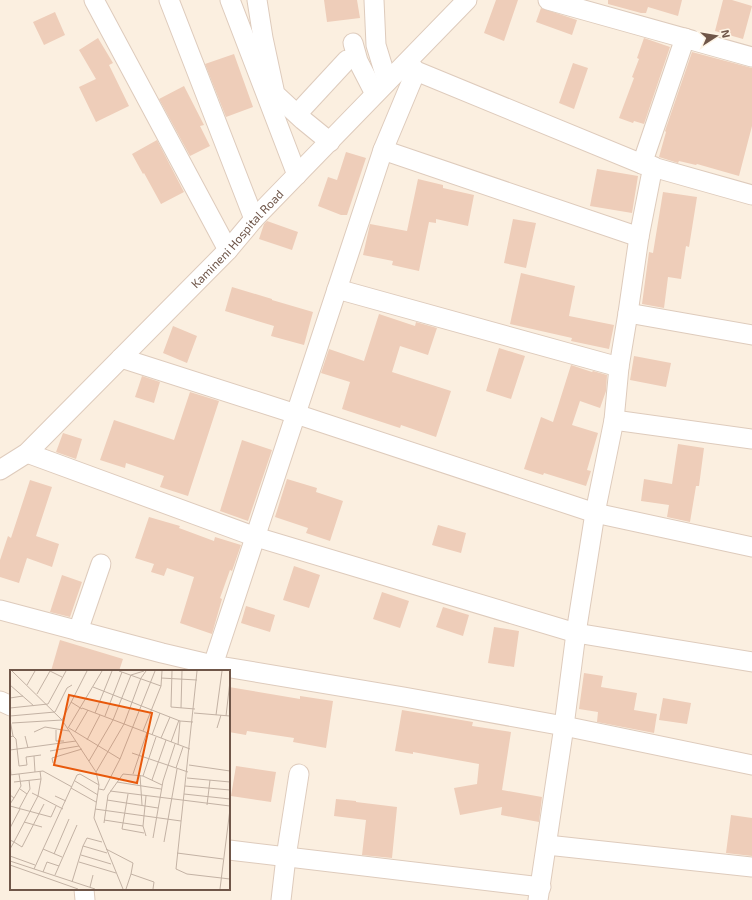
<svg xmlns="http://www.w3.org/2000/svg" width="752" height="900" viewBox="0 0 752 900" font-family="'Exo 2',sans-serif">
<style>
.building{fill:#eecdb9}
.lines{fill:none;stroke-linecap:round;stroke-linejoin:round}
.minor-casing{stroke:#decbbc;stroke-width:21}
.minor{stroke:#fff;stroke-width:19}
.labels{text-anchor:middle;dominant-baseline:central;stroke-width:4;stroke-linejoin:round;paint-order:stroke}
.street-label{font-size:12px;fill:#6f5649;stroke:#fef4e5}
.inset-road{fill:none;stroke:#c3b2a4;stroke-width:1}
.view{fill:#e8590c;fill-opacity:0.15;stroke:#e8590c;stroke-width:2}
.inset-edge{fill:none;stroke:#6f5649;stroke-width:2}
</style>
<rect width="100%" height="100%" fill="#fbefe0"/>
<path class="building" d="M324 0H357L360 18 327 22Z
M496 0H518L504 41 484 33Z
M608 0H682L678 16 648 7 646 13H641L608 4Z
M723 0H732L752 6 743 39 715 31Z
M541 8 577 20 572 35 536 22Z
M55 12 65 35 44 45 33 22Z
M98 38 113 63 109 65 129 106 96 122 79 87 96 79 79 50Z
M644 38 670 47 644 124 634 121 633 123 619 118 634 78 632 77 639 59 637 58Z
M692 52 752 68V126L739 176 697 164 696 165 679 161 678 163 659 157 666 132 665 131Z
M234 54 253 107 226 117 205 64Z
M573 63 588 68 574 109 559 103Z
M184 86 204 125 200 126 210 146 190 156 159 99Z
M157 140 184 192 161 204 144 173 143 174 132 154Z
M346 152 366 158 347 215H341L318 206 328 177 337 180Z
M597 169 638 176 632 213 590 206Z
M418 179 443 185V188L474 195 468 226 436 219V223L429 222 419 271 392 265 393 261 363 255 370 224 407 231Z
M663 192 697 197 689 247 686 246 681 279 668 277 664 308 642 304 649 252 653 253Z
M513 219 536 223 526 268 504 263Z
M267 221 298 232 292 250 259 239 264 224Z
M521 273 575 286 569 316 614 325 609 349 571 341 572 338 510 324Z
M232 287 272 299V300L313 312 304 345 271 336 274 326 225 311Z
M379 314 415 326 416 322 437 328 428 355 400 346 392 372 451 391 436 437 401 425 400 428 342 409 350 382 321 373 329 349 364 361Z
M173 326 197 336 187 363 163 353Z
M499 348 525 356 511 399 486 391Z
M634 356 671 363 666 387 630 380Z
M571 365 592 372 593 371 607 375 606 391 600 408 580 401 572 425 598 433 587 470 591 471 586 486 544 473 543 475 524 469 541 417 553 422Z
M142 376 160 382 154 403 135 397Z
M190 392 219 401 188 496 160 487 164 476 126 463 125 468 100 460 114 420 174 440Z
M63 433 82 439 76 459 56 452Z
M242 440 272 450 248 521 220 511Z
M678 444 704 448 699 486H696L690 522 667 517 669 505 641 501 644 479 672 484Z
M287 479 317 488 316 492 343 501 330 541 306 533 308 528 275 517Z
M30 480 52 487 36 536 59 544 52 567 27 558 19 583 0 577V560L8 536 11 538Z
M149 517 180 526 179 528 214 541 215 537 241 545 232 571 230 570 220 598 222 599 212 634 180 623 194 577 167 568 164 576 151 572 154 564 135 558Z
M438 525 466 533 461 553 432 545Z
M294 566 320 575 309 608 283 600Z
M62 575 82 582 70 617 50 612Z
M382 592 409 601 400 628 373 619Z
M246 606 275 615 270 632 241 623Z
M443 607 469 615 463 636 436 627Z
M494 627 519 631 514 667 488 663Z
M60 640 123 659 119 671H51Z
M584 673 603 676 601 687 637 693 634 710 657 714 654 733 597 722 598 712 579 709Z
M229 687 300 699V696L333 701 326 748 293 742 294 738 247 731 246 735 229 732Z
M663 698 691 703 687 724 659 720Z
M402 710 473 722 472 726 511 732 502 790 542 797 539 822 501 815 502 807 460 815 454 788 477 784 479 764 413 752V754L395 751Z
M236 766 276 772 271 802 231 796Z
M336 799 356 801V802L397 807 392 858 362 855 366 820 334 816Z
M731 815 752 818V856L726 853Z"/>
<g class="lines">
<defs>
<g id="minor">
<path d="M94 0 228 250"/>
<path d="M169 0 254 219"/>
<path d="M230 0 297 175"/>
<path d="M257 0 263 38 275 94 303 120 330 142"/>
<path d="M374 0 376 45 387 81"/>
<path d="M548 0 752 57"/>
<path d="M353 43 358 61 375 94"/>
<path d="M408 62 416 71 642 164 752 195"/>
<path d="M416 71 383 150 213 665 404 697 564 726 752 765"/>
<path d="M297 114 347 60"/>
<path d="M383 150 639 237"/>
<path d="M642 164 685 38"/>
<path d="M337 289 619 367"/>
<path d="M628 313 752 335"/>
<path d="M121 358 296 414 595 513 752 547"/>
<path d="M614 420 752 439"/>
<path d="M27 453 256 537 576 633 752 662"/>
<path id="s1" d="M0 470 27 453 228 250 254 219 467 0"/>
<path d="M0 610 162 653 213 665"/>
<path d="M78 631 101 564"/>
<path d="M0 701 11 706"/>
<path d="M547 845 752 867"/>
<path d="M229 850 541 887"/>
<path d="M84 889 85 900"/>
<path d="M281 900 286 857 299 774"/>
<path d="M538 900 564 726 576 633 595 513 614 420 619 367 628 313 639 237 653 166"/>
</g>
</defs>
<use href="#minor" class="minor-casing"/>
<use href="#minor" class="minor"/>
</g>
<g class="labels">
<g class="street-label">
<text stroke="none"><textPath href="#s1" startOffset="332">Kamineni Hospital Road</textPath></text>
</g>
</g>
<g transform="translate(10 670)">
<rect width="220" height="220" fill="#fbefe0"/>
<path class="inset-road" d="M2 1 52 50 86 102 89 115 84 148 113 219M40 1 52 7M109 1 151 16M162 1 161 37 185 39M187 1 166 199 177 204 220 209M151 8 187 10M0 15 24 36M17 15 25 1M83 17 170 51 183 52M27 24 40 1M0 28 13 26M61 32 72 39M0 38 38 34 56 1M72 38 180 79M171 38 172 1M85 43 102 1M184 43 220 46M206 45 212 1M0 46 45 42 57 18 62 15M95 46 112 2M216 46 220 11M0 50 3 66 0 67M2 53 52 50 77 1M58 58 92 1M59 58 110 89 145 1M207 58 211 45M46 60V71H54M133 61 151 16 152 1M24 62 35 57 59 61M65 62 78 40M142 65 150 43M3 66 6 69 9 96 17 95 16 87 31 85M15 66 18 78M151 68 160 47M77 70 90 45M161 72 169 50M168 75 170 51M0 80 66 71M40 81 69 76M122 83 178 102M24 86 25 102M79 91 103 50 121 5 134 1M0 92 1 105M43 93 42 88 72 79M179 95 220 101M166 98 173 77M86 102 114 54 131 8 136 1M123 104 137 62M0 105 33 101 62 117M130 105 132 135M133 106 146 67M177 108 220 112M142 110 156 70M65 111 88 125M4 112 31 109 30 101M107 112 151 119M175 116 220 120M61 118 86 132M10 119 17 124 20 119 19 110M89 119 94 120 110 89M100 121 220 136M22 123 28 126 31 109M118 124 112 159 134 163M174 124 220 129M0 125 4 128 0 134M45 126 56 131M4 128 11 116 9 104M97 130 148 138M197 135 200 110M0 136 41 147 46 136M9 139 17 124M85 139 171 151M94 150 133 156M14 152 32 157M94 153 98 125 113 104 133 106 152 115M0 158 10 139M136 166 133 156 136 126M143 168 153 111 165 74M0 170 4 172 28 126 53 139M154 172 167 99M73 176 77 168 92 172M0 179 4 172 12 177 34 134M33 179 52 187M96 179 123 193 121 204M167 183 213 189M44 184 59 149M71 185 101 194M0 186 25 195M0 191 85 219M69 192 106 203M0 195 68 219M24 199 67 105 70 104 89 115M33 202 37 192 49 196M45 205 67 155M62 212 73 176 97 183M80 217 83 205M116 219 121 204 144 212 143 219M210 219 220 139"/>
<path class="view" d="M59 25 142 43 127 113 44 95Z"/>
<rect width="220" height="220" class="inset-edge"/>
</g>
<g transform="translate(716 36) rotate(78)" stroke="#fef4e5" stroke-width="3" paint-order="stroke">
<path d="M0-3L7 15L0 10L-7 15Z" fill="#6f5649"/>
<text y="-6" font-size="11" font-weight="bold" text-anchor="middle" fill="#6f5649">N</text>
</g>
</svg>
